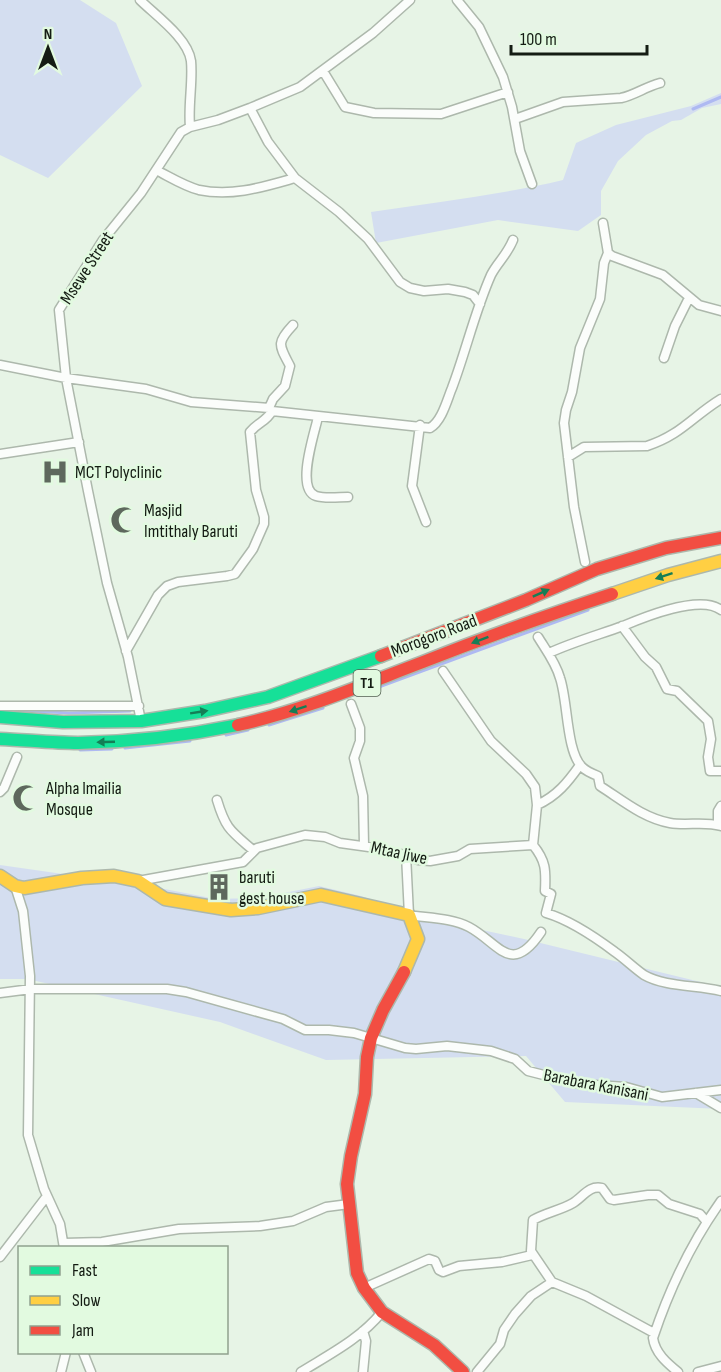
<svg xmlns="http://www.w3.org/2000/svg" width="721" height="1372" viewBox="0 0 721 1372" font-family="'Sofia Sans Condensed',sans-serif">
<style>
.green{fill:#d4def0}
.lines{fill:none;stroke-linecap:round;stroke-linejoin:round}
.stream{stroke:#aeb9f2;stroke-width:3}
.street-casing{stroke:#adb8ac;stroke-width:11}
.fast-casing{stroke:#adb8ac;stroke-width:15}
.slow-casing{stroke:#adb8ac;stroke-width:15}
.jam-casing{stroke:#adb8ac;stroke-width:15}
.street{stroke:#fbfdfb;stroke-width:8}
.fast{stroke:#16e098;stroke-width:12}
.slow{stroke:#ffcf43;stroke-width:12}
.jam{stroke:#f24e42;stroke-width:12}
.oneway{fill:#157e56}
.labels{text-anchor:middle;dominant-baseline:central;stroke-width:5;stroke-linejoin:round;paint-order:stroke}
.shield{fill:#e2fae0;stroke:#525f50;stroke-width:1.5}
.shield-label{font-size:16px;font-weight:bold;fill:#141c13}
.street-label{font-size:18px;fill:#141c13;stroke:#e2fae0}
.poi-label{font-size:18px;fill:#141c13;stroke:#e2fae0;text-anchor:start}
</style>
<rect width="100%" height="100%" fill="#e7f4e6"/>
<path class="green" d="M0 0H80L116 23 142 86 48 178 0 155Z
M721 93V104L702 108 681 120 672 121 646 135 618 161 601 191V215L578 231 498 220 376 243 371 212C435 202 500 195 563 180L576 143 616 125 691 106Z
M0 865 154 887 216 899 259 898 319 886 361 896 426 918 524 939 721 987V1109L565 1102 526 1056 326 1060 220 1022 27 979H0Z"/>
<g class="lines">
<path class="stream" d="M693 109 721 97
M357 695 588 610
M13 710 69 713 130 711
M269 725 323 708
M226 735 248 730
M125 748 190 741
M80 750 112 749"/>
<defs>
<path id="street" d="M140 0C155 15 188 38 191 61 193 82 188 105 190 127
M457 0 479 27 503 77 512 107 520 151 532 184
M323 71 345 107 374 113 441 114 508 92
M250 108 268 142 295 178 339 212 368 239 400 282 410 288 424 291 448 289 465 292 473 295 480 304
M515 119 563 102 621 98C635 95 645 87 660 83
M156 170C170 177 184 186 199 190 232 197 263 187 295 178
M603 223 608 253 612 256 663 275 699 305 721 311
M664 358 675 326 689 298
M0 365 66 378 146 389 191 402 269 408 272 411 430 428C442 421 447 400 452 388 466 351 475 311 491 275 497 263 507 255 513 240
M269 408 273 399 285 386 290 366C279 345 276 343 293 325
M318 417C315 432 295 489 316 496 325 499 339 497 348 497
M420 425 412 486 426 522
M0 454 79 442
M568 457 584 447 647 446C681 435 693 416 721 399
M585 562 574 507 564 423 566 410 572 392 580 348 600 299 604 263 608 253
M622 626 645 657 656 667 667 689 677 691 708 721 711 739 708 757 710 771H721
M538 637C546 650 556 663 560 678 568 701 566 751 582 767 586 771 593 774 598 776L600 786C622 800 643 818 670 823 687 826 704 821 721 826
M126 651 158 595 167 586 178 582 227 576 235 574 253 549 264 524V517L256 490 250 432C258 422 266 422 272 411
M549 653C573 642 598 635 623 626 644 617 701 594 721 610
M351 704 360 728V741L354 758 363 796 364 845
M0 706H139
M141 721 128 657 107 583 88 491 66 378 59 310 103 240 141 193 181 132 190 127 218 120 250 108 300 87 373 33 410 0
M0 792 4 788 17 757
M217 800C226 830 231 831 254 851
M537 805C557 796 568 782 580 765
M718 825V811L721 806
M533 845C546 861 546 870 545 891L551 894 546 913C570 920 595 937 615 952 625 959 634 968 644 975 665 987 697 985 721 991
M406 855 409 915C428 918 452 918 469 927 499 943 511 977 541 932
M138 881 243 862 257 848 305 835 325 837 340 843 376 848 386 852 406 855 418 860 430 861 458 856 470 849 533 845 537 805 535 787 526 774 491 741 443 671
M15 886 23 911 30 976 28 1135 44 1189 60 1224 64 1248
M0 993 31 989H167L186 992 283 1019 305 1030H329L354 1033 405 1048 416 1049 447 1046 491 1051 515 1059 528 1071 579 1084 626 1087 662 1097 721 1090
M696 1093 721 1108
M64 1243 102 1242 179 1229 260 1226 293 1221 326 1207 349 1204
M0 1257 47 1196
M364 1288 429 1259 435 1261 439 1270 443 1272 459 1266 502 1262 532 1255
M363 1331 366 1341 363 1372
M654 1333 586 1296 552 1282 531 1251 533 1220C545 1213 561 1210 573 1203 583 1197 589 1185 602 1188L610 1199 614 1200 648 1195H658L669 1204 700 1214 706 1221
M83 1352 91 1372
M61 1372 66 1352
M301 1372C330 1354 360 1339 382 1312
M477 1372 500 1344 504 1330 515 1314 531 1296 552 1282
M678 1372C667 1363 655 1353 653 1338 669 1290 691 1243 721 1201
M698 1372 721 1366"/>
<path id="fast" d="M0 717 63 722 141 721 205 711 268 697 381 656
M0 739C26 740 52 743 78 743 132 742 185 736 238 725"/>
<path id="slow" d="M612 594 668 575 721 561
M0 876 15 886 24 888 82 878 114 876 138 881 165 899 231 910 258 908 321 895 409 915 418 939 404 972"/>
<path id="jam" d="M381 656 526 600 597 569 666 548 721 538
M238 725C302 711 362 685 423 662 486 637 548 615 612 594
M404 972 383 1010 371 1038 367 1057 365 1094 351 1156 347 1184 357 1273 364 1288 382 1312 434 1345 463 1372"/>
</defs>
<use href="#street" class="street-casing"/>
<use href="#fast" class="fast-casing"/>
<use href="#slow" class="slow-casing"/>
<use href="#jam" class="jam-casing"/>
<use href="#street" class="street"/>
<use href="#fast" class="fast"/>
<use href="#slow" class="slow"/>
<use href="#jam" class="jam"/>
</g>
<defs><path id="oneway-solid" d="M-6-.8H1V-3.2L6.5 0L1 3.2V.8H-6Z" transform="scale(1.5)"/></defs>
<g class="oneway">
<use href="#oneway-solid" transform="translate(664 576) rotate(162)"/>
<use href="#oneway-solid" transform="translate(541 593) rotate(-24)"/>
<use href="#oneway-solid" transform="translate(480 640) rotate(159)"/>
<use href="#oneway-solid" transform="translate(298 709) rotate(162)"/>
<use href="#oneway-solid" transform="translate(199 712) rotate(-9)"/>
<use href="#oneway-solid" transform="translate(106 742) rotate(178)"/>
</g>
<defs>
<symbol id="hospital-bare" viewBox="-9 -9 18 18"><path d="M-5-5h3v3.5h4V-5h3V5h-3V1.5h-4V5h-3Z" fill="#5e685d" stroke="#e2fae0" stroke-width="2.5" paint-order="stroke"/></symbol>
<symbol id="mosque-bare" viewBox="-9 -9 18 18"><path d="M3.5-4.9A6 6 0 1 0 3.5 4.9A5 5 0 1 1 3.5-4.9Z" fill="#5e685d" stroke="#e2fae0" stroke-width="2.5" paint-order="stroke"/></symbol>
<symbol id="building-bare" viewBox="-9 -9 18 18"><path d="M-4-6H4V6H1V3H-1V6H-4ZM-2.5-4.3h1.7v1.8h-1.7ZM.8-4.3h1.7v1.8H.8ZM-2.5-1h1.7V.8h-1.7ZM.8-1h1.7V.8H.8Z" fill="#5e685d" stroke="#e2fae0" stroke-width="2.5" paint-order="stroke"/></symbol>
</defs>
<g fill-rule="evenodd">
<use href="#hospital-bare" x="36" y="453" width="38" height="38"/>
<use href="#mosque-bare" x="105" y="501" width="38" height="38"/>
<use href="#mosque-bare" x="7" y="779" width="38" height="38"/>
<use href="#building-bare" x="200" y="868" width="38" height="38"/>
</g>
<g class="labels">
<rect class="shield" x="353.5" y="670" width="27" height="26" rx="4.5"/>
<g class="shield-label">
<text x="367" y="683">T1</text>
</g>
<g class="street-label">
<text transform="translate(87 268) rotate(-57)">Msewe Street</text>
<text transform="translate(434 636) rotate(-21)">Morogoro Road</text>
<text transform="translate(399 853) rotate(12)">Mtaa Jiwe</text>
<text transform="translate(596 1085) rotate(11)">Barabara Kanisani</text>
</g>
<g class="poi-label">
<text x="75" y="472">MCT Polyclinic</text>
<text x="144" y="510">Masjid<tspan x="144" dy="21">Imtithaly Baruti</tspan></text>
<text x="46" y="788">Alpha Imailia<tspan x="46" dy="21">Mosque</tspan></text>
<text x="239" y="877">baruti<tspan x="239" dy="21">gest house</tspan></text>
</g>
</g>
<rect x="18" y="1246" width="210" height="108" fill="#e2fae0" stroke="#90a18e" stroke-width="1.5"/>
<rect x="30" y="1266" width="30" height="9" fill="#16e098" stroke="#90a18e" stroke-width="1.5"/>
<text x="72" y="1276" font-size="18" fill="#141c13">Fast</text>
<rect x="30" y="1296" width="30" height="9" fill="#ffcf43" stroke="#90a18e" stroke-width="1.5"/>
<text x="72" y="1306" font-size="18" fill="#141c13">Slow</text>
<rect x="30" y="1326" width="30" height="9" fill="#f24e42" stroke="#90a18e" stroke-width="1.5"/>
<text x="72" y="1336" font-size="18" fill="#141c13">Jam</text>
<g transform="translate(48 48)" stroke="#e2fae0" stroke-width="4.5" paint-order="stroke">
<path d="M0-4.5L10 22L0 15L-10 22Z" fill="#141c13"/>
<text y="-9" font-size="16" font-weight="bold" text-anchor="middle" fill="#141c13">N</text>
</g>
<path d="M511 45v9h136v-9" fill="none" stroke="#141c13" stroke-width="3"/>
<text x="520" y="45" font-size="18" fill="#141c13" stroke="#e2fae0" stroke-width="4.5" paint-order="stroke">100 m</text>
</svg>
